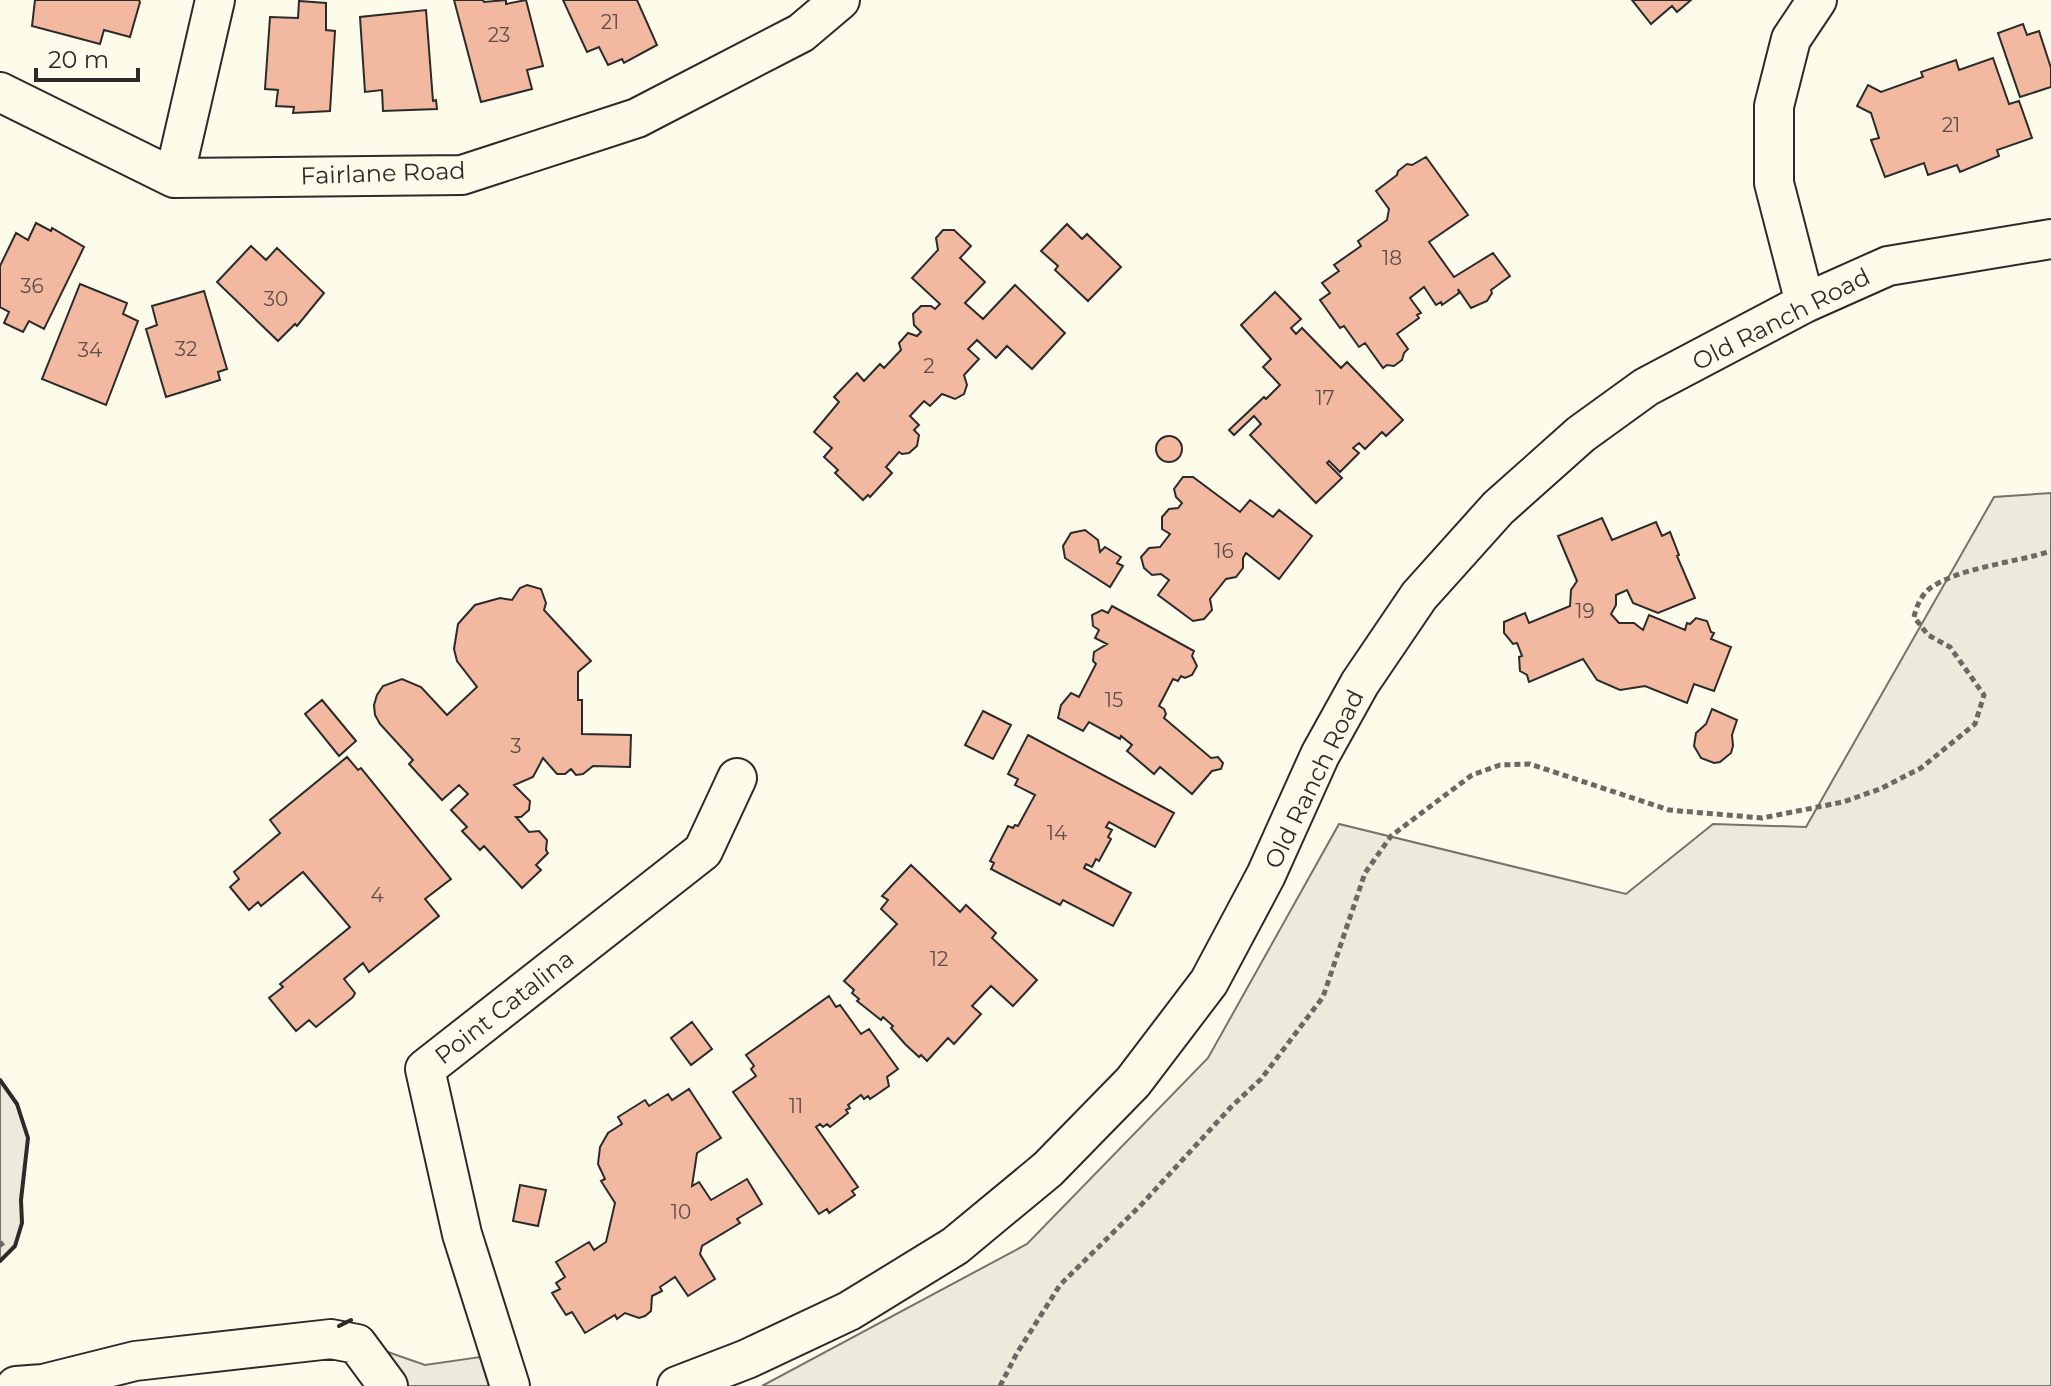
<svg xmlns="http://www.w3.org/2000/svg" width="2051" height="1386" viewBox="0 0 2051 1386" font-family="Montserrat,sans-serif">
<style>
.green{fill:#ecebdb;stroke:#74746e;stroke-width:2}
.building{fill:#f2b8a0;stroke:#2b2b2b;stroke-width:2}
.lines{fill:none;stroke-linecap:round;stroke-linejoin:round}
.minor-casing{stroke:#2b2b2b;stroke-width:42}
.path{stroke:#6a6964;stroke-width:5;stroke-dasharray:6 4;stroke-linecap:butt}
.minor{stroke:#fdfbea;stroke-width:38}
.wall{stroke:#2b2b2b;stroke-width:4}
.labels{text-anchor:middle;dominant-baseline:central;stroke-width:6;stroke-linejoin:round;paint-order:stroke}
.number-label{font-size:20px;fill:#5d4e48}
.street-label{font-size:24px;fill:#2b2b2b;stroke:#fdfbea}
</style>
<rect width="100%" height="100%" fill="#fdfbea"/>
<path class="green" d="M2051 493V1386H762L1027 1244 1208 1058 1339 824 1626 894 1713 824 1806 827 1994 497Z
M0 1080 17 1104 28 1138 21 1200 22 1223 15 1246 0 1261Z
M385 1351 425 1365 480 1357 489 1386H368Z"/>
<path class="building" d="M35 0H139L140 2 130 37 104 30 100 44 32 26Z
M454 0H483L484 2 506 0V4L526 0 543 66 527 70 532 89 481 102Z
M563 0H637L657 45 624 63 622 59 608 65 599 47 587 52Z
M1632 0H1691L1677 12 1672 6 1651 24Z
M299 1 326 3V30L335 31 330 111 293 113 294 107 276 106 278 90 265 89 270 17 298 18Z
M426 10 433 101 436 100 437 109 383 111 382 90 365 92 360 17Z
M2023 24 2027 35 2039 31 2051 68V87L2020 97 1998 33Z
M1993 58 2009 104 2019 101 2032 138 1997 150 1999 156 1960 172 1957 165 1928 175 1924 163 1885 177 1871 140 1879 138 1871 113 1857 106 1868 85 1881 92 1923 77 1921 72 1956 60 1959 70Z
M1426 157 1468 215 1429 242 1454 277 1493 253 1510 276 1491 290 1492 293 1487 301 1471 308 1458 289 1459 293 1442 305 1441 302 1436 305 1424 287 1410 298 1421 313 1417 315 1419 318 1397 334 1408 349 1404 353 1402 360 1394 366 1387 365 1383 368 1365 343 1359 347 1344 326 1340 328 1320 300 1330 293 1322 283 1339 271 1334 265 1361 246 1358 241 1387 220 1389 209 1376 191 1397 175 1398 171 1407 164 1412 165Z
M36 223 51 231 52 228 84 247 44 329 29 321 23 332 4 323 9 312 0 307V266L16 233 28 240Z
M1067 224 1082 239 1087 234 1121 267 1088 301 1055 270 1058 266 1041 251Z
M943 230H954L971 246 960 258 985 282 965 303 983 319 1015 285 1065 333 1032 369 1007 346 996 358 977 340 968 349 979 359 964 375 967 385 964 394 955 399 942 394 930 406 924 401 910 416 919 425 914 430 919 435 917 446 909 453 902 454 899 452 886 467 892 473 870 497 868 495 863 500 835 473 838 470 824 457 832 448 814 432 839 402 834 397 857 373 864 381 880 364 884 368 901 350 899 343 908 333 917 336 921 332 914 325 913 314 921 306H931L935 309 940 304 912 278 938 250 936 238Z
M251 246 266 260 277 248 324 293 297 326 295 324 278 341 217 282Z
M80 284 127 303 123 314 138 321 106 405 42 379Z
M204 291 227 369 218 372 220 380 166 397 146 329 157 325 152 306Z
M1275 292 1301 319 1291 328 1296 334 1302 328 1341 368 1347 362 1403 420 1386 436 1382 432 1365 449 1359 443 1353 448 1359 453 1340 472 1329 461 1327 463 1342 478 1316 503 1250 435 1261 424 1254 416 1234 435 1229 430 1264 397 1266 399 1280 385 1263 367 1271 359 1241 325Z
M1156 449a13 13 0 1 1 26 0a13 13 0 1 1-26 0Z
M1183 477H1193L1240 512 1250 500 1273 517 1279 510 1312 536 1279 579 1246 553 1243 558V568L1236 577 1226 579 1210 599 1212 610 1204 619 1193 621 1158 595 1169 580 1161 574 1152 575 1144 568 1141 557 1149 548 1160 547 1170 534 1162 529V517L1169 509 1178 508 1182 503 1176 497 1174 489Z
M1602 518 1612 540 1656 522 1662 536 1670 532 1679 555 1677 556 1695 598 1658 613 1633 603 1627 590 1616 595V605L1611 614 1619 623H1634L1643 630 1649 615 1685 630 1687 623 1690 624 1696 618 1707 621 1711 632 1714 633 1711 639 1731 647 1714 691 1694 684 1687 703 1645 686 1620 690 1597 680 1583 659 1529 682 1527 675 1520 671 1519 657 1522 656 1517 643 1513 644 1504 633V622L1525 613 1529 623 1570 606 1571 590 1577 581 1558 536Z
M1085 530 1098 540 1100 552 1105 547 1121 557 1117 563 1123 566 1110 587 1065 558 1063 546 1071 533Z
M527 585 541 589 546 603 544 610 591 661 578 672V700H582V734L631 735 630 767 593 766 583 774 576 775 571 769 565 774H557L543 758 533 777 514 785 530 801 529 810 521 817H516L529 832 539 831 547 840 546 850 548 853 536 865 541 870 522 888 484 846 480 850 462 831 467 827 451 810 468 794 459 785 442 800 409 764 413 760 380 724 375 715 374 705 377 695 383 686 402 679 421 687 447 715 477 687 457 661 454 649 458 624 475 605 500 598 512 600 520 588Z
M1112 606 1194 651 1192 656 1197 666 1192 675 1185 678 1181 676 1178 681 1173 679 1159 706 1164 709 1166 714 1164 718 1211 758 1218 757 1223 763 1221 769 1212 771 1192 794 1160 767 1154 774 1127 751 1132 745 1121 736 1120 739 1089 722 1083 731 1058 718 1061 705 1071 693 1079 697 1096 664 1093 661 1094 652 1107 644 1095 638 1099 630 1093 626 1092 615 1102 610 1108 613Z
M322 700 356 741 339 756 305 714Z
M1712 709 1737 720 1732 735 1733 746 1731 753 1720 762 1714 763 1701 758 1694 746 1696 733 1706 724Z
M983 711 1011 725 993 759 965 745Z
M1028 735 1174 813 1155 847 1109 822 1106 827 1112 830 1108 837 1111 839 1099 861 1096 859 1092 867 1086 864 1084 868 1131 893 1113 926 1063 900 1060 905 991 869 994 863 990 861 1008 826 1013 828 1015 825 1018 826 1035 795 1015 785 1018 779 1008 774Z
M347 757 358 770 361 768 451 879 425 899 439 916 369 972 363 963 344 979 355 993 353 997 316 1027 309 1020 296 1031 269 998 283 987 280 984 350 927 303 872 261 906 258 902 249 910 230 887 239 879 234 872 280 833 270 820Z
M911 865 960 912 966 905 996 933 992 938 1037 980 1013 1006 991 986 972 1006 981 1014 954 1044 948 1038 927 1061 921 1055 919 1057 905 1044 891 1028 893 1026 883 1017 881 1020 857 1001 859 999 852 993 854 990 844 981 897 924 881 909 888 900 882 896Z
M829 996 836 1007 840 1005 861 1034 869 1029 898 1069 887 1077 889 1086 870 1099 868 1096 864 1099 861 1095 848 1105 850 1108 846 1110 848 1113 830 1127 827 1124 823 1127 820 1124 816 1127 858 1187 852 1191 855 1195 829 1213 827 1209 819 1214 733 1092 756 1076 751 1069 754 1066 746 1055Z
M692 1022 712 1049 691 1065 671 1038Z
M689 1089 721 1138 697 1153 692 1186 699 1182 711 1200 747 1179 762 1204 737 1219 740 1223 702 1246 700 1254 715 1279 688 1296 675 1277 660 1287 662 1291 652 1296 651 1311 645 1316 639 1318 625 1313 617 1319 615 1315 585 1333 572 1312 566 1315 552 1293 560 1289 556 1283 565 1277 556 1262 589 1242 594 1250 606 1242 615 1203 601 1181 605 1179 598 1164 600 1147 608 1133 622 1124 618 1117 645 1100 649 1106 668 1094 672 1100Z
M520 1185 546 1190 538 1226 513 1221Z"/>
<g class="lines">
<defs>
<path id="minor" d="M0 92 174 178 462 175 637 118 801 33 840 0
M174 178 215 0
M1805 303 1774 183V106L1791 39 1817 0
M16 1386 43 1384 135 1361 331 1339 357 1344 388 1386
M510 1386 462 1234 425 1069 703 851 737 778
M677 1386 747 1359 849 1311 955 1246 1048 1169 1133 1082 1209 982 1266 875 1320 755 1360 683 1419 596 1498 508 1581 434 1646 387 1805 303 1888 266 2051 239"/>
</defs>
<use href="#minor" class="minor-casing"/>
<path class="path" d="M0 1242 3 1246
M1000 1386 1017 1353 1060 1285 1142 1204 1231 1107 1261 1079 1323 997 1365 873 1391 836 1472 775 1500 765 1530 764 1669 810 1762 818 1843 802 1880 789 1921 768 1975 724 1984 695 1950 647 1928 635 1914 617C1916 607 1921 596 1929 589 1959 567 2015 563 2051 551"/>
<use href="#minor" class="minor"/>
<path class="wall" d="M0 1080 17 1104 28 1138 21 1200 22 1223 15 1246 0 1261
M339 1326 351 1320"/>
</g>
<g class="labels">
<g class="number-label">
<text x="610" y="22">21</text>
<text x="499" y="35">23</text>
<text x="1951" y="125">21</text>
<text x="1392" y="258">18</text>
<text x="32" y="286">36</text>
<text x="276" y="299">30</text>
<text x="186" y="349">32</text>
<text x="90" y="350">34</text>
<text x="929" y="366">2</text>
<text x="1325" y="398">17</text>
<text x="1224" y="551">16</text>
<text x="1585" y="611">19</text>
<text x="1114" y="700">15</text>
<text x="516" y="746">3</text>
<text x="1057" y="833">14</text>
<text x="377" y="895">4</text>
<text x="939" y="959">12</text>
<text x="796" y="1106">11</text>
<text x="681" y="1212">10</text>
</g>
<g class="street-label">
<text transform="translate(383 173) rotate(-2)">Fairlane Road</text>
<text transform="translate(1781 319) rotate(-27)">Old Ranch Road</text>
<text transform="translate(1314 779) rotate(-64)">Old Ranch Road</text>
<text transform="translate(504 1007) rotate(-38)">Point Catalina</text>
</g>
</g>
<path d="M36 68v12h102v-12" fill="none" stroke="#2b2b2b" stroke-width="4"/>
<text x="48" y="68" font-size="24" fill="#2b2b2b" stroke="#fdfbea" stroke-width="6" paint-order="stroke">20 m</text>
</svg>
